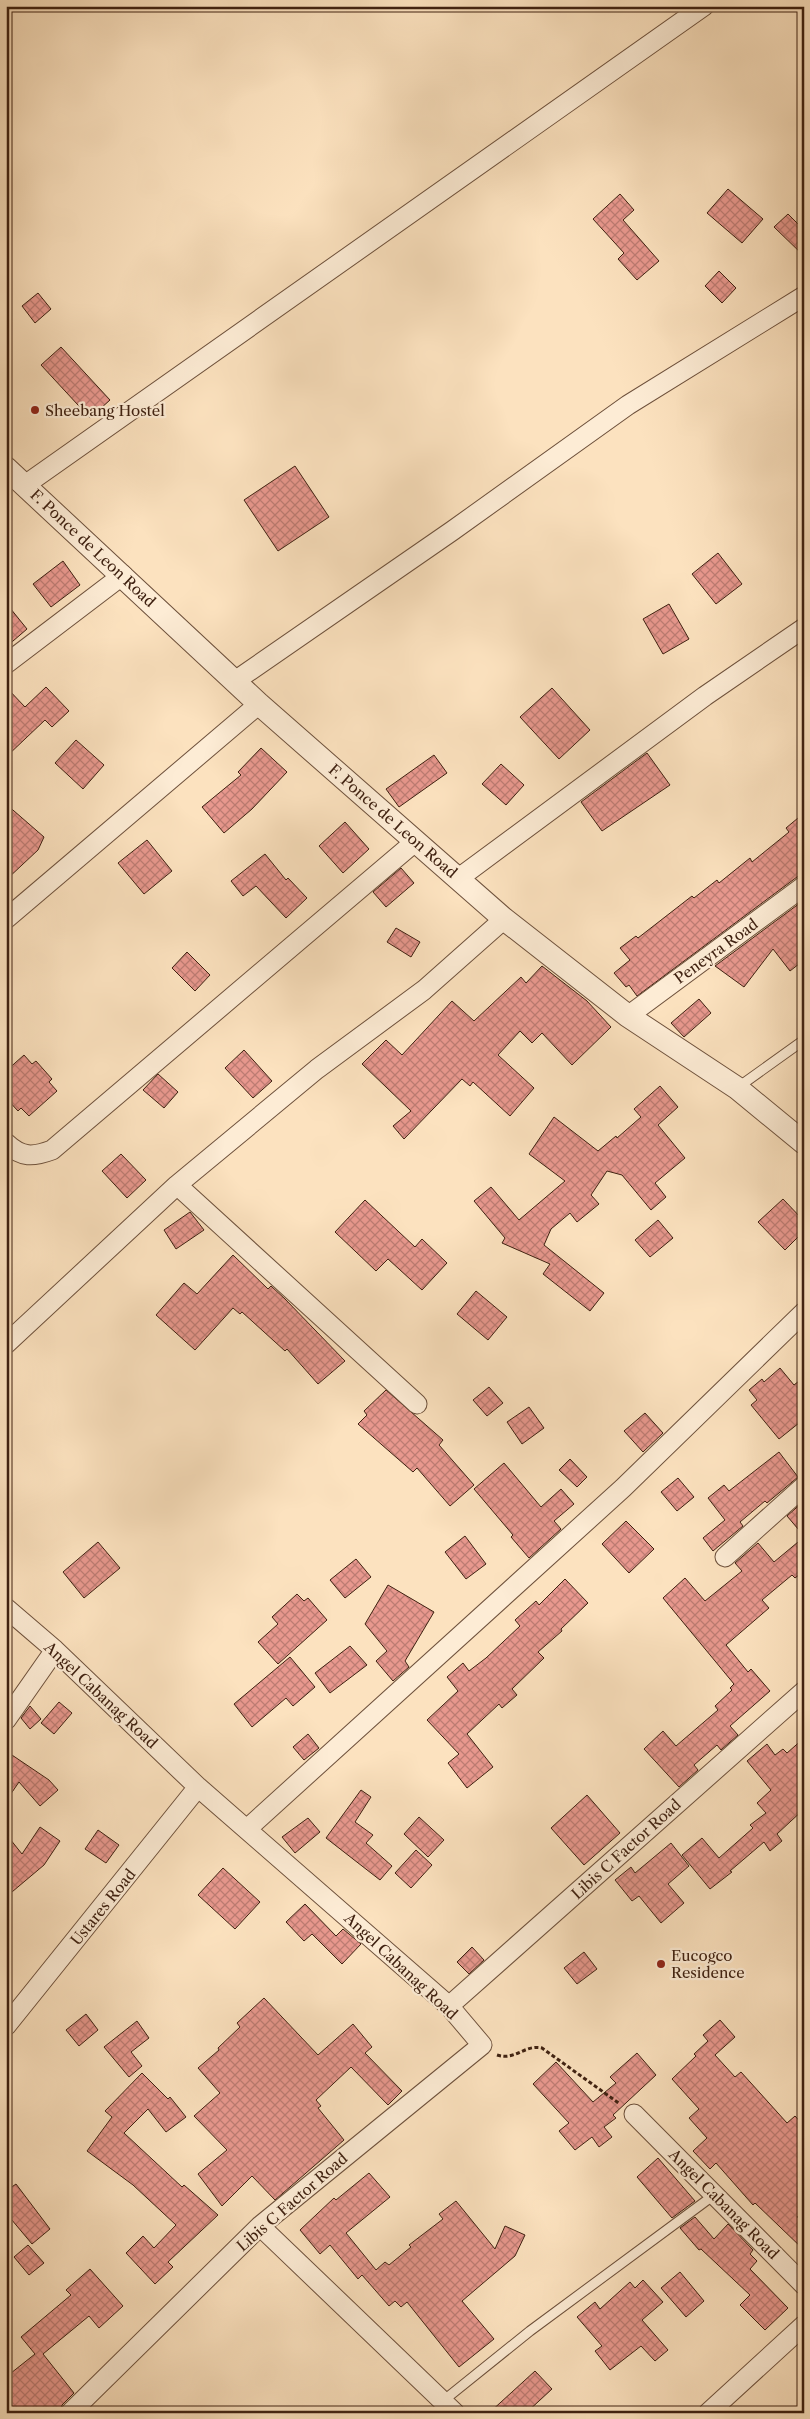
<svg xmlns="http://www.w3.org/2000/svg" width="810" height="2419" viewBox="0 0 810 2419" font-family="'Libre Caslon Text',serif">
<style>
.building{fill:url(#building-cross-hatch);stroke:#3f2111}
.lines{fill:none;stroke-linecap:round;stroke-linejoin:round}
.service-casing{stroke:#6e513c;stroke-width:11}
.minor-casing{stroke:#6e513c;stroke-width:21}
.tertiary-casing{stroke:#6e513c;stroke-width:24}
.path{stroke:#3f2111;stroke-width:3;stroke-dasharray:4 2.5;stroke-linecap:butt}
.service{stroke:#fdecd5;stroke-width:9}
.minor{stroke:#fdecd5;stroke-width:19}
.tertiary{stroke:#fdecd5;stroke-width:22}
.poi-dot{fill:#8f2418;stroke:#fdecd5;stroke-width:2}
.labels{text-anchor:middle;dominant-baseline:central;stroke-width:4.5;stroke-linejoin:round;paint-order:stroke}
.poi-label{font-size:15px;fill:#3f2111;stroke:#fdecd5;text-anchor:start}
.street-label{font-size:15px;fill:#3f2111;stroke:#fdecd5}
</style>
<defs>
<pattern id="building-cross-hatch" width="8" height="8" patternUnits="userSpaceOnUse" patternTransform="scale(1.25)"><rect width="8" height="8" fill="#e8988e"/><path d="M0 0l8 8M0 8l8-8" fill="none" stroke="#bd7c73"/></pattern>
</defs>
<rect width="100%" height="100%" fill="#fce2bf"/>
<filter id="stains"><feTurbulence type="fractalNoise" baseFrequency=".004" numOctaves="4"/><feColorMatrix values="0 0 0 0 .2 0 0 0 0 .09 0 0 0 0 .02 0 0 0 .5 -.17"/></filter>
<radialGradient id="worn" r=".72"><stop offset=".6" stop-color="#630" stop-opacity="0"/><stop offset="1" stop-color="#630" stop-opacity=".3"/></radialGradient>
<path class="building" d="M728 189 763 219 742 243 707 213Z
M620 194 634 210 623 220 659 261 637 280 618 259 624 253 593 219Z
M788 214 804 230V256L774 227Z
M719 271 736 288 722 303 705 286Z
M38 293 51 309 35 323 22 306Z
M61 347 110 400 90 418 41 365Z
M295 466 329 517 278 551 244 500Z
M718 553 742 584 716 604 692 574Z
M63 561 80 585 51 607 33 584Z
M6 603 27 629 6 647Z
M669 604 689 639 663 654 643 619Z
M6 687 25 707 46 687 69 711 52 727 45 720 6 757V731L12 725 6 719Z
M552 688 590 730 559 759 520 717Z
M76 740 104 765 83 789 55 763Z
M261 748 287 772 252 809 224 833 202 807 241 775 238 772Z
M647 753 670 785 602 831 581 802Z
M434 755 447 773 399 807 386 789Z
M501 764 524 785 506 805 482 784Z
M6 804 44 837 38 850 6 880Z
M804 813V875L797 877 637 996 629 985 626 987 614 973 630 960 620 948 636 936 638 938 692 896 694 898 717 880 719 883 750 858 752 862 789 832 786 828Z
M345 822 369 849 343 873 319 846Z
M147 840 172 871 144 894 118 863Z
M265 854 286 880 288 878 307 898 286 918 256 886 243 896 231 881Z
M401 868 414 883 386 907 373 892Z
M804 900V960L790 971 773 949 744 987 715 966Z
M396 928 420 942 411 957 387 942Z
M187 952 210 975 195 991 172 968Z
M542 966 587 1001 611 1027 572 1065 542 1033 532 1043 520 1031 498 1055 534 1088 510 1116 473 1082 470 1086 462 1079 404 1139 393 1126 411 1111 362 1064 386 1040 402 1055 452 1001 474 1021 521 977 526 983Z
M699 999 711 1013 684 1037 671 1023Z
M244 1050 272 1081 253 1098 225 1068Z
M24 1055 32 1064 36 1061 52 1079 49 1082 57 1091 29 1116 21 1108 18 1111 6 1098V1071Z
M158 1074 178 1092 164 1108 143 1090Z
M660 1086 678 1107 658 1125 685 1158 655 1183 666 1197 651 1210 622 1175 607 1171 591 1195 599 1204 577 1222 570 1213 551 1229 544 1245 604 1293 590 1311 543 1274 550 1264 502 1243 505 1238 474 1201 491 1187 519 1220 565 1181 529 1154 554 1117 598 1151 616 1136 617 1138 641 1117 634 1109Z
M121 1154 146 1180 127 1198 102 1171Z
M783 1199 804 1221V1231L785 1250 758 1222Z
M365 1200 415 1247 422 1239 447 1263 422 1290 388 1259 376 1271 335 1232Z
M190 1212 204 1230 176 1249 164 1230Z
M658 1220 673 1238 650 1257 635 1240Z
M233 1255 268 1289 271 1286 285 1299 345 1361 318 1384 287 1349 285 1351 242 1312 240 1314 233 1308 195 1350 156 1315 184 1283 197 1294Z
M476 1291 507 1317 488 1340 457 1314Z
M780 1368 794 1385 804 1377V1419L779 1439 751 1405 757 1400 749 1390 762 1379 764 1382Z
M489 1387 503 1403 487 1416 473 1400Z
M386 1390 443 1440 439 1445 474 1485 450 1506 417 1468 413 1472 358 1424 367 1415 364 1411Z
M529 1407 544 1428 522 1444 507 1422Z
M645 1413 663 1433 643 1452 624 1431Z
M779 1452 798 1477 767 1503 765 1501 740 1522 743 1526 713 1551 703 1538 725 1520 708 1498 724 1485 729 1491Z
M570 1459 587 1477 577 1487 559 1470Z
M504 1463 541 1507 561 1489 574 1504 554 1521 561 1529 529 1558 511 1537 513 1535 474 1489Z
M678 1478 694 1497 677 1511 661 1492Z
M804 1501V1536L787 1516Z
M626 1521 654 1549 629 1573 602 1544Z
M465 1536 486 1564 466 1579 445 1552Z
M804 1537V1571L795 1578 792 1575 762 1600 769 1608 726 1645 748 1672 751 1669 770 1691 730 1726 738 1735 721 1750 717 1745 694 1765 698 1770 679 1787 644 1749 663 1731 676 1746 718 1710 715 1706 732 1690 730 1688 734 1684 663 1598 685 1578 705 1601 742 1571 735 1563 758 1543 774 1562Z
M98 1542 120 1568 84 1598 63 1572Z
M356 1559 371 1577 345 1598 330 1580Z
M565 1579 588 1603 561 1629 562 1631 538 1652 544 1658 512 1689 517 1695 502 1708 499 1704 467 1734 493 1767 467 1788 448 1763 459 1754 427 1720 458 1691 447 1677 463 1663 469 1671 486 1658 520 1626 515 1620 536 1601 539 1605Z
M388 1585 434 1612 405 1661 409 1667 393 1681 376 1661 387 1651 365 1624Z
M297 1594 304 1601 308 1598 327 1620 278 1664 258 1642 278 1624 272 1617Z
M350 1646 367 1665 330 1693 315 1673Z
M290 1657 315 1687 293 1706 286 1698 252 1727 234 1704Z
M59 1702 72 1713 54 1734 41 1723Z
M30 1706 41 1719 30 1729 21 1718Z
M308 1734 319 1748 304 1760 293 1747Z
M804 1738V1809L777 1834 782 1841 770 1851 764 1842 730 1871 732 1872 710 1889 682 1855 702 1838 719 1858 753 1828 750 1825 766 1813 757 1803 771 1790 747 1761 767 1744 775 1755 783 1749 787 1753Z
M6 1751 49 1780 58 1790 40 1806 19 1782 6 1801Z
M361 1790 371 1797 355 1822 373 1835 366 1843 392 1866 380 1880 326 1838Z
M587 1795 620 1833 584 1865 551 1828Z
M419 1817 444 1840 428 1857 404 1834Z
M308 1818 320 1832 295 1853 282 1837Z
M40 1827 60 1841 44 1865 6 1897V1834L22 1854Z
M98 1830 119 1845 106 1863 85 1849Z
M671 1843 689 1866 668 1884 684 1903 661 1923 639 1896 632 1901 615 1880 631 1867 635 1873Z
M416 1850 432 1865 411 1888 395 1873Z
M223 1868 260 1902 235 1929 198 1895Z
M305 1904 336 1936 343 1929 361 1944 342 1964 312 1934 304 1941 286 1922Z
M472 1947 484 1960 469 1974 457 1962Z
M584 1952 597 1969 577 1984 564 1968Z
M264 1998 318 2055 353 2024 372 2047 365 2053 402 2091 388 2105 351 2067 316 2100 321 2106 318 2108 344 2140 275 2200 252 2176 222 2206 198 2174 227 2150 194 2116 220 2093 198 2068 219 2050 218 2048 240 2027 237 2023Z
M86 2014 98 2030 79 2046 66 2030Z
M720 2020 735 2037 715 2055 735 2077 741 2072 787 2123 795 2116 804 2126V2210L797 2217 804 2223V2250L755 2203 753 2205 716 2163 710 2169 693 2151 707 2138 689 2118 699 2109 672 2079 696 2056 694 2054 708 2041 703 2035Z
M137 2021 149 2038 131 2052 142 2066 129 2077 104 2047Z
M637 2053 656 2075 613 2115 616 2118 604 2127 612 2137 599 2147 592 2137 575 2150 559 2131 569 2123 533 2084 556 2062 593 2102 616 2083 610 2077Z
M142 2073 168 2099 170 2097 186 2117 166 2132 148 2109 124 2133 182 2187 184 2185 218 2215 168 2262 173 2267 155 2284 126 2253 143 2236 154 2248 176 2225 133 2185 87 2151 112 2117 105 2111Z
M658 2158 695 2201 672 2218 637 2177Z
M369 2173 390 2197 346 2233 376 2270 385 2262 389 2265 411 2247 409 2245 443 2219 439 2214 456 2201 495 2249 505 2226 525 2235 515 2256 462 2301 494 2339 459 2367 407 2302 401 2307 395 2301 389 2306 362 2275 358 2279 330 2245 320 2254 300 2230 334 2198 336 2200Z
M16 2184 50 2229 32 2244 6 2213V2191Z
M695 2217 714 2239 728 2224 753 2250 750 2254 757 2261 750 2269 788 2308 765 2330 740 2305 750 2295 701 2249 699 2250 680 2228Z
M28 2245 44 2263 29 2275 14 2257Z
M90 2269 123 2306 99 2328 89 2316 43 2354 74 2393 62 2405 59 2413H6V2377L35 2354 21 2337 71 2295 66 2290Z
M680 2272 704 2301 686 2317 661 2288Z
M643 2280 663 2302 642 2320 668 2350 655 2361 641 2346 610 2370 595 2351 602 2346 577 2317 595 2302 600 2309 630 2282 635 2288Z
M535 2371 552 2389 526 2413H489Z"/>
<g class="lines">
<defs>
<path id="service" d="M737 1088 804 1040
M443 2401 530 2331 714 2195"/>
<path id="minor" d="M25 485 704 6
M6 664 123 575
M235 681 452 531 628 405 804 296
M459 878 705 696 804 628
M6 919 259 704
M628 1016 804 886
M6 1143C22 1158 33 1157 52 1150L416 841
M177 1185 417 1404
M6 1344 177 1185 317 1069 424 990 504 919
M725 1557 804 1486
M6 1608 55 1650 198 1787 449 2006 482 2045 260 2226 70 2413
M6 1720 55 1650
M247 1829 623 1488 804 1312
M449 2006 804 1691
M6 2026 198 1787
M634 2114 804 2285
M260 2226 455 2413
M708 2413 804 2325"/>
<path id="tertiary" d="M6 468 259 704 504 919 628 1016 737 1088 804 1143"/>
</defs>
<use href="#service" class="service-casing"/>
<use href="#minor" class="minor-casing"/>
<use href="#tertiary" class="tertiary-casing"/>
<path class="path" d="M497 2055C515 2061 525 2044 542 2048L620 2104"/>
<use href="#service" class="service"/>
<use href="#minor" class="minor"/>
<use href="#tertiary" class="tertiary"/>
</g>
<g class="poi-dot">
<circle cx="35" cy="410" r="5"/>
<circle cx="661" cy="1964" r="5"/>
</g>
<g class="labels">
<g class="poi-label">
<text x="45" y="410">Sheebang Hostel</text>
<text x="671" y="1955">Eucogco<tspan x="671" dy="17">Residence</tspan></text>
</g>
<g class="street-label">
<text transform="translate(93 548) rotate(43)">F. Ponce de Leon Road</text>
<text transform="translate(393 821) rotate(41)">F. Ponce de Leon Road</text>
<text transform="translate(716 951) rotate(-36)">Peneyra Road</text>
<text transform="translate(101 1695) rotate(43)">Angel Cabanag Road</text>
<text transform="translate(626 1849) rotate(-42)">Libis C Factor Road</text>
<text transform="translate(103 1907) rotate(-51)">Ustares Road</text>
<text transform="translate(401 1966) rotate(43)">Angel Cabanag Road</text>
<text transform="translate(292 2202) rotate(-41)">Libis C Factor Road</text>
<text transform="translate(724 2204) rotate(45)">Angel Cabanag Road</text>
</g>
</g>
<rect width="810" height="2419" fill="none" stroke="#fce2bf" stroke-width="25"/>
<rect x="8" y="8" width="795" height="2404" fill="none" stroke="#3f2111" stroke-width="2.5"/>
<rect x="12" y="12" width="785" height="2394" fill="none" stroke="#3f2111"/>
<rect width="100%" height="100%" filter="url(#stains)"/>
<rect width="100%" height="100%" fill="url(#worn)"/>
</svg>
